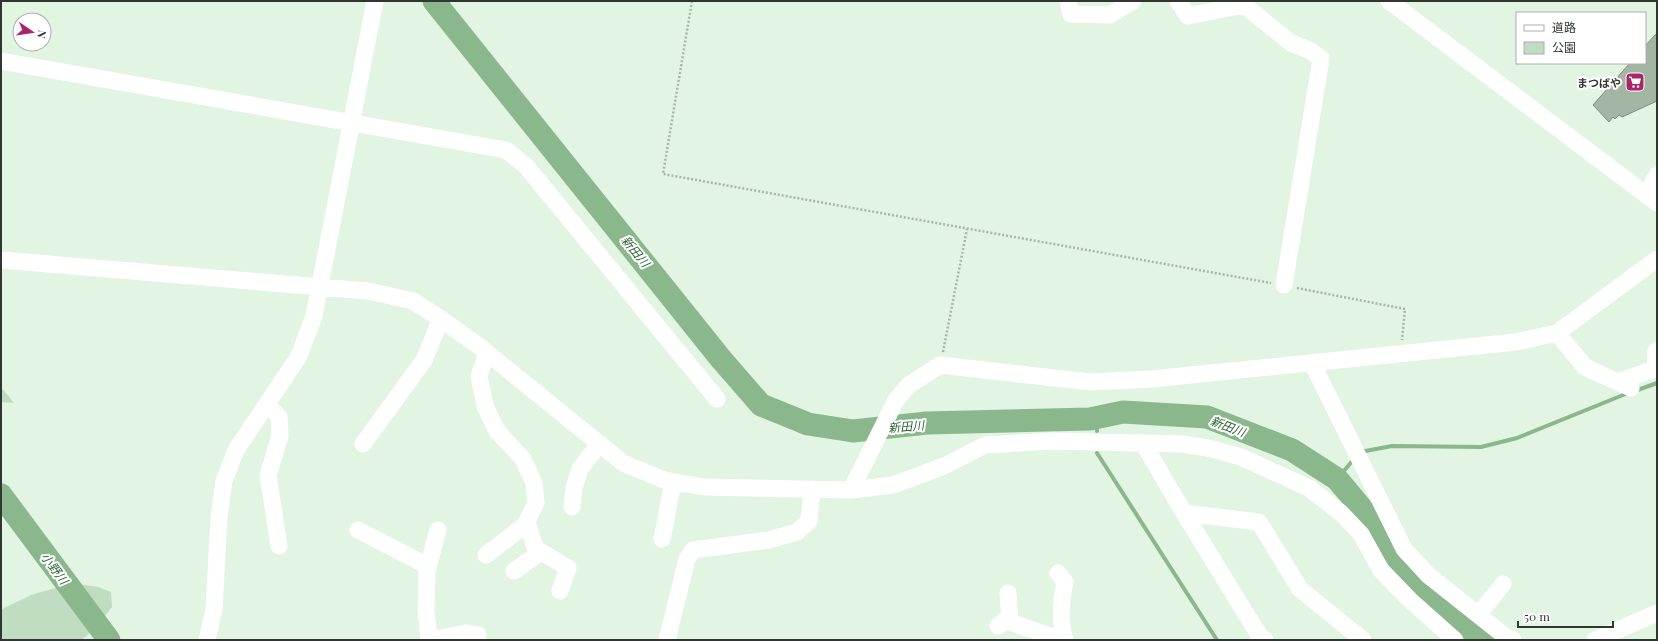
<svg xmlns="http://www.w3.org/2000/svg" width="1658" height="641" viewBox="0 0 1658 641" font-family="'Playfair Display','Noto Sans JP',serif">
<style>
.green{fill:#c0dcc1}
.lines{fill:none;stroke-linecap:round;stroke-linejoin:round}
.stream{stroke:#8bb78d;stroke-width:4}
.river{stroke:#8bb78d;stroke-width:23}
.building{fill:#a3b5a3;stroke:#7d8e7d}
.path{stroke:#a8b7a8;stroke-width:2.5;stroke-dasharray:2 2;stroke-linecap:butt}
.minor{stroke:#fff;stroke-width:17}
.labels{text-anchor:middle;dominant-baseline:central;stroke-width:4;stroke-linejoin:round;paint-order:stroke}
.poi-label{font-size:11px;font-weight:bold;fill:#303730;stroke:#fff;text-anchor:end}
.water-label{font-size:12px;font-style:italic;fill:#26632d;stroke:#fff}
</style>
<rect width="100%" height="100%" fill="#e2f4e2"/>
<path class="green" d="M1 387 14 403 1 402Z
M73 583 98 587 111 592 112 607 93 631 81 640H1V610L4 608 31 595Z"/>
<g class="lines">
<path class="stream" d="M1635 391 1657 383
M1096 418 1097 431
M1360 452 1392 446 1481 447 1517 438 1628 393
M1097 453 1217 640
M1337 479 1354 459"/>
<path class="river" d="M434 1 721 359 761 405 808 424 853 431 927 423 1090 419 1123 412 1207 417 1292 450 1337 479 1374 523 1401 570 1472 631 1487 640
M1 495 109 640"/>
</g>
<path class="building" d="M1657 33V101L1622 117 1619 115 1615 119 1613 117 1609 122 1593 105 1630 63H1645V46Z"/>
<g class="lines">
<path class="path" d="M692 1 663 174 1271 283
M1297 288 1405 309 1402 340
M943 352 967 229"/>
<path class="minor" d="M1068 1 1071 14 1110 15 1133 1
M1178 1 1188 16 1244 5 1291 43 1311 51 1321 59 1284 285
M1389 1 1657 203
M1 61 506 150 526 166 717 399
M1646 195 1657 175
M1 260 368 291 413 301 441 319 480 347 623 463 664 480 704 487 851 490 893 485 944 466 985 445 1053 441 1182 444 1208 448 1241 457 1309 488 1341 513 1361 534 1381 570 1410 600 1455 640
M1557 333 1585 367 1631 388
M1312 363 1404 549 1428 575 1506 637 1513 640
M1655 369 1656 351
M1618 382 1657 368
M267 404 279 417 280 436 268 475 279 546
M1143 443 1184 513 1259 522 1300 589 1363 640
M363 444 424 360 441 319
M851 490 896 400 909 385 940 365 1090 382 1151 379 1516 342 1557 333 1657 259
M572 507 574 488 580 469 599 444
M1184 513 1259 635 1265 640
M527 522 535 548 568 568 560 591
M358 530 428 566
M662 539 673 482
M486 555 525 525 536 503 534 483 523 459 497 431 485 406 479 376 487 353
M514 571 541 552
M1058 573 1065 582C1061 601 1059 621 1065 640
M1008 593 1010 622
M1478 615 1503 584
M998 626 1005 620 1061 640
M207 640 214 609 219 517 224 481 236 450 299 356 314 316 375 1
M429 640 426 611 427 571 438 530
M432 640 465 633 478 635
M667 640 687 559 693 550 769 540 797 532 809 521 812 489
M1595 640 1657 613"/>
</g>
<defs>
<symbol id="supermarket-square" viewBox="-11 -11 22 22"><rect x="-9" y="-9" width="18" height="18" rx="4" fill="#ac2468" stroke="#fff"/><path d="M-6-5.5h2.5l.6 2H6L4.5 2H-2.5L-4.4-4H-6ZM-1.5 3.2a1.3 1.3 0 1 0 .1 0ZM3 3.2a1.3 1.3 0 1 0 .1 0Z" fill="#fff"/></symbol>
</defs>
<g fill-rule="evenodd">
<use href="#supermarket-square" x="1624" y="71" width="22" height="22"/>
</g>
<g class="labels">
<g class="poi-label">
<text x="1621" y="82">まつばや</text>
</g>
<g class="water-label">
<text transform="translate(636 251) rotate(51)">新田川</text>
<text transform="translate(906 426) rotate(-5)">新田川</text>
<text transform="translate(1228 426) rotate(21)">新田川</text>
<text transform="translate(55 568) rotate(53)">小野川</text>
</g>
</g>
<rect width="1658" height="641" fill="none" stroke="#303730" stroke-width="4"/>
<rect x="1516" y="12" width="130" height="52" fill="#ffffff" stroke="#acafac"/>
<rect x="1524" y="25" width="20" height="6" fill="#ffffff" stroke="#acafac"/>
<text x="1552" y="32" font-size="12" fill="#303730">道路</text>
<rect x="1524" y="42" width="20" height="12" fill="#c0dcc1" stroke="#acafac"/>
<text x="1552" y="52" font-size="12" fill="#303730">公園</text>
<g transform="translate(32 32) rotate(103)"><circle r="19" fill="#ffffff" stroke="#acafac"/>
<path d="M0-3L7 15L0 10L-7 15Z" fill="#ac2468"/>
<text y="-6" font-size="11" font-weight="bold" text-anchor="middle" fill="#303730">N</text>
</g>
<path d="M1518 621v6h95v-6" fill="none" stroke="#303730" stroke-width="2"/>
<text x="1524" y="621" font-size="12" fill="#303730" stroke="#ffffff" stroke-width="3" paint-order="stroke">50 m</text>
</svg>
